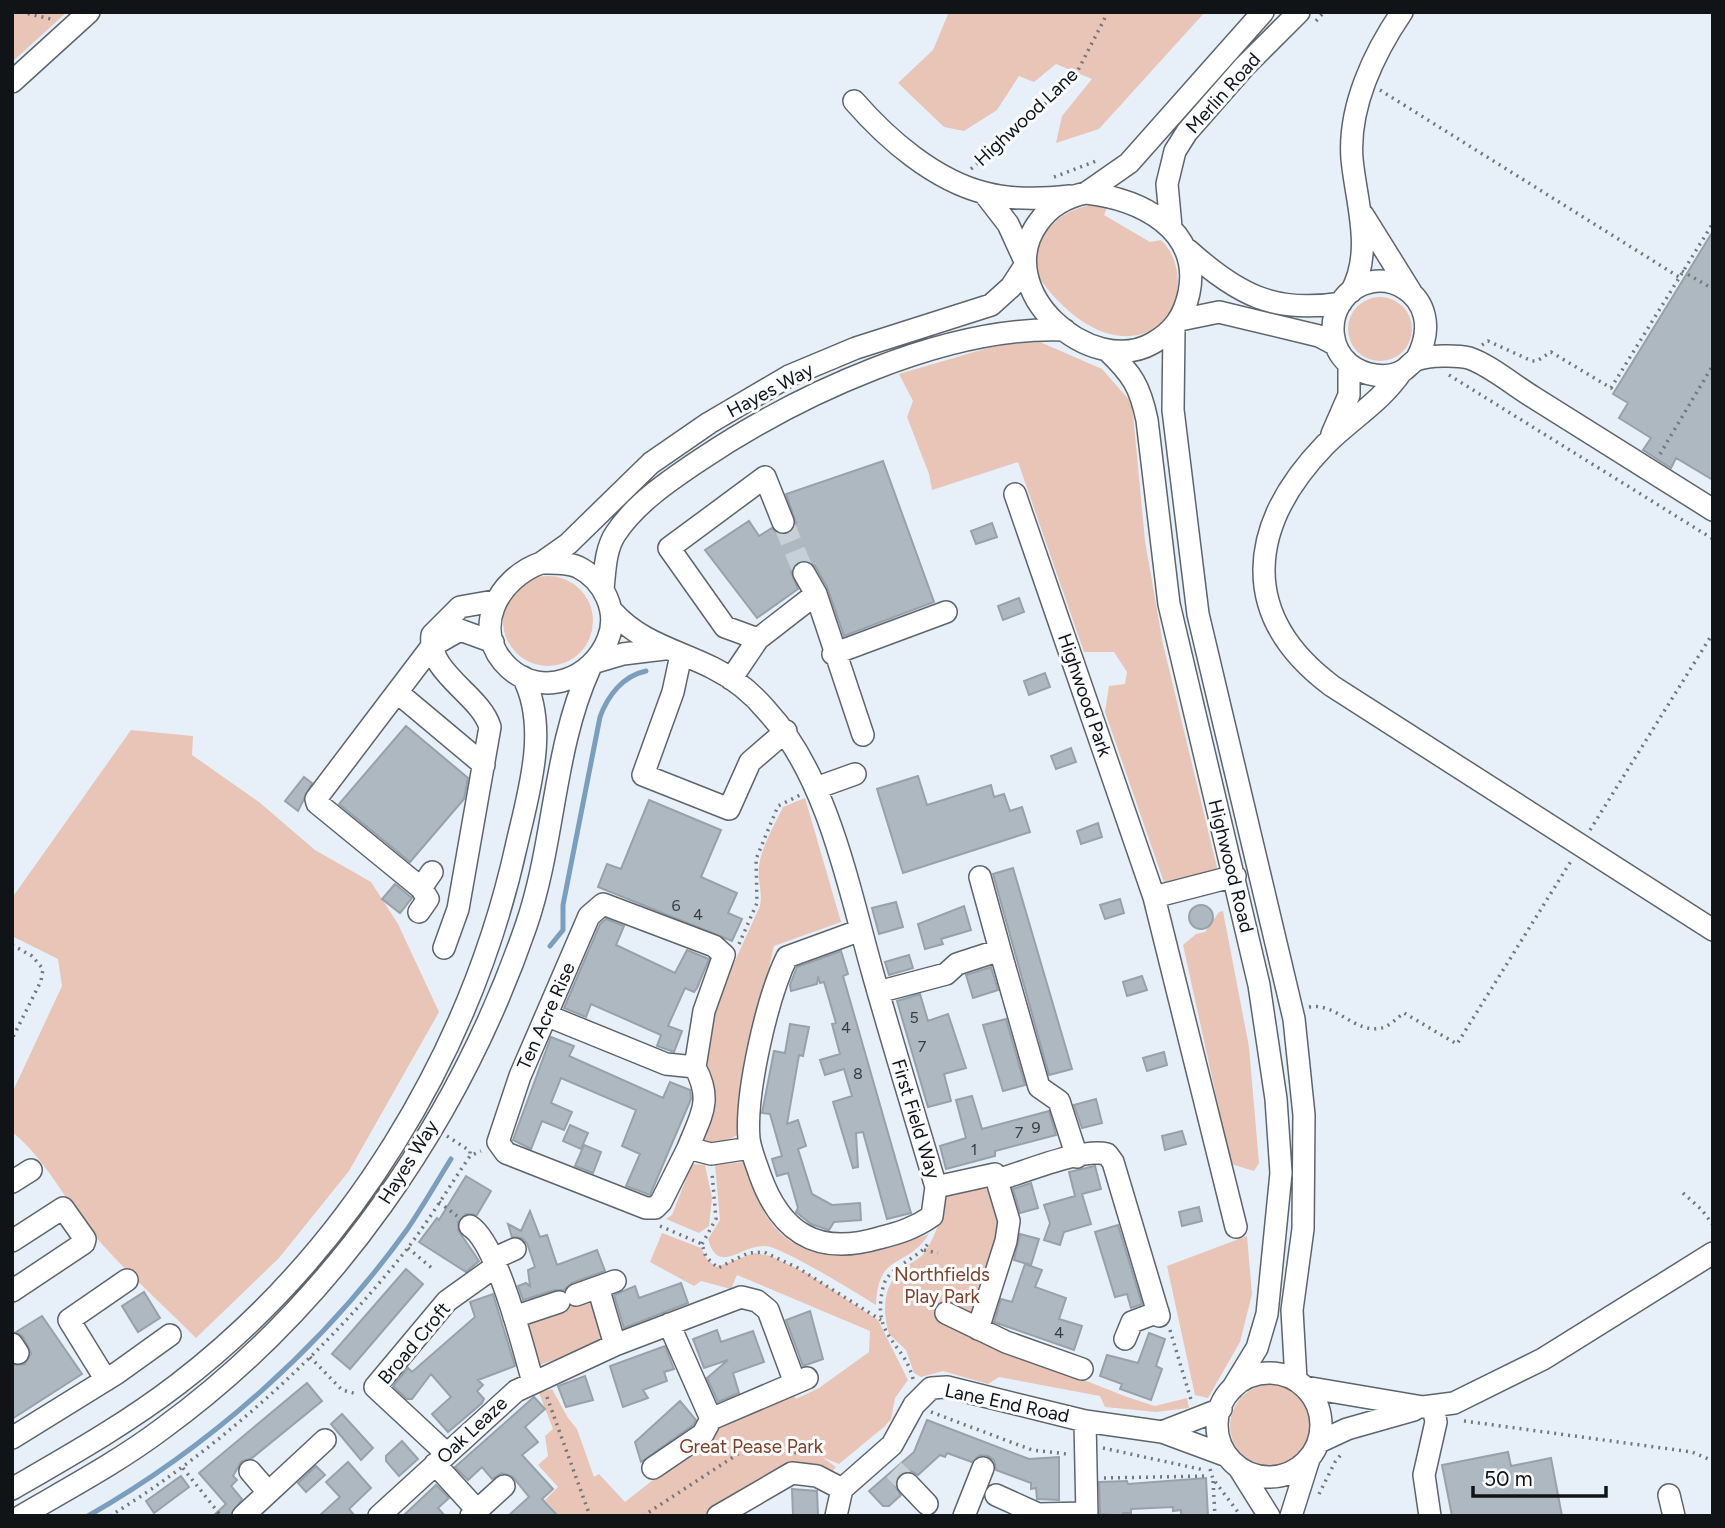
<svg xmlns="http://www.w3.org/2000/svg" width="1725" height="1528" viewBox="0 0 1725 1528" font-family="Figtree,sans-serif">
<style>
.green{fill:#e8c5b7}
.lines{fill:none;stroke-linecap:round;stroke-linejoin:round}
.stream{stroke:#7b9ebd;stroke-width:5}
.building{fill:#aeb8c0;stroke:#98a1a9;stroke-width:2}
.minor-tunnel{stroke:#c7cfd7;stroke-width:21;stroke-dasharray:21 10;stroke-linecap:butt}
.minor-casing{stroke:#5d656c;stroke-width:24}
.path{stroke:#71777d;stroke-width:3.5;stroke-dasharray:2 5;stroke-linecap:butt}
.minor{stroke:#fff;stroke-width:21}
.labels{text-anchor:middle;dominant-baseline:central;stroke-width:6;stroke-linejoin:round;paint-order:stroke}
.number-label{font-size:16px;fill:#383d41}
.street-label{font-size:19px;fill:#111417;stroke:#fafcfe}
.park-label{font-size:19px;fill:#7b4126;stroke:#fafcfe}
</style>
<rect width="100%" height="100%" fill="#e7f0f9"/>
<path class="green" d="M12 12H67L12 62Z
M949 12H1205L1099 129 1056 143 1062 116 1092 79 1056 64 1034 82 1019 76 997 110 964 131 944 127 898 83 933 50Z
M1090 205 1107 208 1104 215 1150 242 1161 240C1188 265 1183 323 1142 334 1098 346 1057 305 1035 272 1034 235 1055 213 1090 205Z
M1348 329a32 32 0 1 1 64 0a32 32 0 1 1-64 0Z
M1040 342 1102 369 1132 403 1145 541 1163 644 1220 880 1168 894 1105 712 1109 686 1125 684 1127 672 1114 652H1084L1018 462 932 490 929 474 907 417 913 401 899 374 998 345Z
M503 621a45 45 0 1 1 90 0a45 45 0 1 1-90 0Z
M131 730 193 736 192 755 259 802 315 850 371 882 398 924 439 1012 349 1171 279 1258 196 1338C162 1304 125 1271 93 1234 65 1201 46 1159 12 1132V1093L62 986 58 959 12 936V898Z
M805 798 841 922 774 946 756 1026 744 1060 746 1090 738 1135 723 1142H702L716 1104 705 1051 714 1007 760 906C763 892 757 881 759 866 762 846 774 826 783 807Z
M1223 911 1249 1047 1259 1163 1254 1171 1231 1164 1183 945 1196 934 1205 932 1219 912Z
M744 1162C751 1180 757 1201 767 1217 805 1275 875 1253 929 1234 906 1270 878 1251 876 1305 858 1294 781 1246 765 1246 740 1245 718 1276 708 1239L720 1220 715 1165Z
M692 1164 705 1165 712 1198 709 1226 699 1233 666 1219 672 1215Z
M983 1187 988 1191 998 1226 974 1320 953 1328 1127 1397 1155 1406 1187 1398 1189 1408 1156 1412 1105 1407 1100 1396 999 1377 988 1384 943 1371 921 1377 914 1373 906 1350 889 1334C882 1311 883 1285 902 1269 909 1263 919 1260 924 1253 936 1237 941 1216 946 1197Z
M662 1233 701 1248 708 1261 717 1267 754 1253 771 1256 808 1274 878 1320 908 1380 895 1398 891 1419 885 1426 839 1464 822 1457 836 1467 829 1475 808 1464H793L709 1516H559L545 1500 558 1487 538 1465 548 1456 545 1436 553 1429 539 1393 552 1389 568 1418 577 1429 594 1477 599 1474 625 1502 715 1431 723 1420 793 1394 796 1399 819 1388 869 1352 870 1331 737 1275 731 1289 701 1281 694 1286 650 1262Z
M1247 1236 1252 1294 1240 1342 1208 1398 1195 1395 1167 1266Z
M594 1295 610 1339 534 1367 521 1321Z
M1230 1426a42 42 0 1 1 84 0a42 42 0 1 1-84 0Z"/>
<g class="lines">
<path class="stream" d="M550 946 563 930V905L600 717C608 695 623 676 646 671
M88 1516C211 1446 323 1346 406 1231 422 1208 436 1183 451 1159"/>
</g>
<path class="building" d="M1713 231V480L1676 458 1671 468 1643 450 1651 438 1619 418 1628 403 1613 394Z
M883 461 934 602 844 636 827 587 815 566 803 560 793 566 791 572 798 589 757 618 705 550 749 521 759 536 772 528 780 535 788 534 796 523 786 494Z
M992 523 997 537 976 544 971 531Z
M1019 598 1024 612 1003 620 998 606Z
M1045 673 1050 687 1029 695 1024 681Z
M406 726 468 778 464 799 410 862 339 804Z
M1071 748 1076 762 1056 769 1051 756Z
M918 776 927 805 991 785 994 797 1004 794 1010 811 1022 807 1030 832 903 873 877 789Z
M304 777 312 783 298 811 285 801Z
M649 800 721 830 701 877 737 893 728 913 742 919 732 941 598 887 607 864 621 869Z
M1098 823 1102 837 1081 844 1077 831Z
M1013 868 1072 1069 1049 1075 993 874Z
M395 884 412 898 400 913 382 899Z
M1120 899 1124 913 1105 919 1100 905Z
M896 902 903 927 879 934 872 908Z
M1189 917a12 12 0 1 1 24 0a12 12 0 1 1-24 0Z
M964 906 971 930 941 939 943 944 925 949 918 924Z
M606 919 624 926 616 945 675 973 687 950 709 959 697 988 694 992 685 988 668 1026 682 1031 674 1052 657 1046 661 1035 591 1004 586 1017 564 1008 600 924Z
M841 951 848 974 843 976 911 1213 887 1219 863 1132 856 1133 858 1167 853 1168 833 1102 852 1096 844 1069 825 1075 820 1060 840 1054 832 1024 836 1023 824 982 820 983 818 976 817 984 791 991 790 985 797 967Z
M909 955 913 968 889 975 885 962Z
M991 967 998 990 973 998 966 975Z
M1142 976 1147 990 1127 996 1123 982Z
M920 994 928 1021 948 1014 966 1068 944 1074 951 1101 928 1107 897 1001Z
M1006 1019 1025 1085 1003 1091 983 1025Z
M790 1024 809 1027 803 1056 799 1055 787 1124 798 1120 806 1146 798 1149 812 1194 832 1205 860 1203 861 1220 834 1222 829 1230 811 1224 796 1212 798 1208 788 1173 777 1176 772 1159 782 1156 770 1114 762 1113 774 1051 785 1053Z
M551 1037 574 1046 569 1056 663 1098 670 1082 690 1090 691 1099 650 1195 626 1186 640 1154 622 1146 636 1110 561 1078 551 1103 572 1112 564 1130 542 1121 531 1149 513 1140Z
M1164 1052 1167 1065 1147 1071 1143 1058Z
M972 1096 982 1129 1049 1111 1056 1135 995 1151V1156L946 1169 940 1146 966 1138 956 1100Z
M1096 1099 1102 1123 1082 1128 1074 1105Z
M570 1125 588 1133 581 1149 563 1141Z
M1182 1131 1186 1144 1165 1150 1162 1136Z
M584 1145 601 1152 593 1173 575 1166Z
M1095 1166 1101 1189 1082 1194 1091 1224 1064 1232 1060 1245 1044 1240 1050 1223 1044 1205 1075 1196 1069 1172Z
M466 1176 491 1191 477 1215 466 1214 458 1222V1230L479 1261 466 1272 419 1242 437 1218 439 1220Z
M1031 1183 1038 1208 1020 1213 1013 1189Z
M1199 1207 1202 1221 1182 1226 1179 1212Z
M530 1211 540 1237 547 1235 557 1265 597 1250 605 1271 572 1283 564 1290H555L523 1300 518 1286 526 1283 530 1286 528 1270 535 1267 527 1243 522 1238 512 1237 508 1224 521 1231Z
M1118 1225 1142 1304 1131 1308 1127 1294 1115 1297 1095 1232Z
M1020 1234 1039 1239 1031 1265 1014 1260Z
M1025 1264 1042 1270 1035 1287 1066 1298 1059 1319 1082 1326 1074 1350 994 1322 1001 1299 1012 1302Z
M406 1269 423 1284 350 1369 332 1354Z
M681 1283 688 1303 624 1328 614 1295 635 1286 639 1298Z
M144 1292 160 1318 138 1332 122 1306Z
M493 1294 515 1366 478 1380 483 1385 477 1391 484 1399 482 1403 448 1432 432 1414 451 1397 431 1374 412 1399H407L393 1386 408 1368 412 1372 475 1317 470 1302Z
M810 1311 823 1359 803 1366 786 1320Z
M42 1316 82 1374 12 1419V1365L25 1364 31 1353 23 1337 16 1332Z
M717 1330 721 1342 753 1331 764 1362 733 1373 739 1393 718 1402 707 1378 728 1360 704 1368 693 1339Z
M1149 1333 1165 1339 1156 1366 1162 1369 1151 1400 1120 1389 1122 1384 1100 1376 1107 1355 1138 1363Z
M665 1346 674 1369 664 1372 667 1381 643 1390 648 1398 623 1407 610 1366Z
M585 1376 593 1400 566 1407 558 1386Z
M307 1383 322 1401 252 1458 241 1462 233 1476 237 1480 231 1486 242 1499 230 1516H213L226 1504 199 1473Z
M534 1397 545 1409 525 1427 538 1442 522 1455 553 1489 542 1499 558 1516H508L529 1497 513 1477 502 1473 492 1479 482 1467 468 1480 455 1467Z
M680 1401 696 1420 693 1425 641 1462 635 1442Z
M342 1414 373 1448 361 1460 331 1424Z
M927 1420 1029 1459 1059 1457V1500L1037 1499 1036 1488 1031 1489V1483L996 1470 994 1460 988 1456 980 1455 972 1462 947 1453 945 1457 940 1455 918 1475 911 1471 900 1474 895 1486 901 1495 889 1506H883L869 1491 914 1452Z
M402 1441 418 1459 399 1476 386 1461V1456Z
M1508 1452 1511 1466 1551 1458 1562 1516H1452L1442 1465Z
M348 1462 371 1488 349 1509 355 1516H319L340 1497 326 1482Z
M316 1466 325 1475 306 1492 298 1483Z
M181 1476 189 1487 154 1513 146 1501Z
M1206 1478 1208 1516H1181V1510L1173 1511V1507L1131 1509V1513H1123L1124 1516 1100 1514 1099 1482 1127 1481 1128 1484Z
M436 1485 449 1498 438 1508 445 1516H403Z
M792 1489 817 1491 818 1515H793Z"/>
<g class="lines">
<path class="minor-tunnel" d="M783 522 804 573
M894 1470 908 1484"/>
<defs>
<path id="minor" d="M12 82 89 12
M854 101C887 139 934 180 985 193 1011 200 1043 199 1070 196
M984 193 1008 224 1024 259
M1086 193C1140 199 1202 229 1189 293 1184 316 1174 331 1153 343 1091 379 990 290 1038 223 1049 207 1066 197 1086 193Z
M1086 193 1129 163 1263 12
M1363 215 1411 292
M1171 227 1167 184 1175 151 1187 132 1244 67 1299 12
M1188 250C1237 294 1274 314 1341 303
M1351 292C1374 251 1356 202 1352 159 1348 107 1374 53 1402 12
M1180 320 1219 312 1319 336 1334 344
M1174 328 1173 410 1198 614 1294 1019 1304 1115 1303 1229 1292 1310 1296 1380
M1107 350C1132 374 1140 386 1147 420L1169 604 1259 985 1276 1099 1281 1173 1267 1314 1257 1348 1232 1389
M1416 360C1453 293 1373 255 1341 302 1328 322 1331 349 1349 364 1364 376 1388 380 1404 370 1408 367 1412 362 1416 360 1429 355 1457 355 1469 358 1488 364 1515 386 1533 397 1593 434 1653 472 1713 510
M1402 371C1380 403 1352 418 1325 445 1248 525 1237 615 1332 686L1713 930
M1332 434 1349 395V364
M1015 494 1154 897 1236 1227
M541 563 568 544 651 463 709 423 789 376 856 348 991 305 1011 287 1024 267
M541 563C552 563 567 562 578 567 604 580 619 612 608 639 593 678 543 699 509 668 469 631 498 578 541 563Z
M804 573 816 594 863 735
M603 589C605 571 605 549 616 533 636 503 670 480 700 460 797 395 946 325 1065 330
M613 612C641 643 677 650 713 668 733 678 753 694 767 711 828 777 849 889 873 974 893 1045 915 1116 936 1187L932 1216C915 1228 899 1233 879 1238 818 1256 781 1234 760 1175 756 1163 751 1152 749 1139 745 1094 767 998 787 957L861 930
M758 639 725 627 669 548 765 477 783 522
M833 654 946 612
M681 655 673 692 643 775 729 809 750 762 786 731
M596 662 623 654 664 649
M731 679 758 639 816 594
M398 693 484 765
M816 788 855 774
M980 877 1000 950
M421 888 317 803 316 799 432 646 460 630 493 642
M1154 897 1235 876
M419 912 428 899 421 888 432 872
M444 948 458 909 490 727C480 694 427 673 432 635L460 607 494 601
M878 992 946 974 957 964 1000 950 1039 1087 1059 1101 1077 1157
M548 1016 666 1064 695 1067
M695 1067C713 1101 701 1115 688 1148L711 1154 750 1148
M688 1148 661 1202 655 1208H646L506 1153 498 1142 520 1076 589 916 603 904 714 946 724 955 704 1011 695 1067
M997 1180C1025 1172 1080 1148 1107 1154L1113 1162 1159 1316
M12 1182 31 1170
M936 1187 995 1174 1009 1221 1006 1241 978 1329
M470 1226C498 1244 523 1348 533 1382
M12 1241 63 1208 85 1239 84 1243 12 1291
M493 1259 515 1249
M598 1287 615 1345
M576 1295 615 1281
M946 1313 1006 1342 1082 1369
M514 1317 559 1302
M669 1324 711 1419 807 1378
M1125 1339 1132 1322 1158 1312
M12 1344 18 1353
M1217 1425a52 52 0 1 1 104 0a52 52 0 1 1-104 0Z
M106 1380 69 1320 127 1280
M1305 1387 1423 1407 1454 1403 1543 1359 1713 1253
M1085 1421 1087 1516
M1162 1432 1221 1409
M12 1438 117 1373 170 1335
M1319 1442 1347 1429 1414 1410
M447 1454 375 1387 447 1301 496 1266
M435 1464 477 1510
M653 1468 703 1434 711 1419
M1239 1468 1269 1516
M250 1471 268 1492
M908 1484 927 1504
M12 1489C69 1456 126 1424 178 1384 350 1252 471 1053 517 843 529 791 549 727 523 677
M996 1495 1038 1514 1087 1513
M1669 1495 1674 1516
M21 1516C69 1488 118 1462 162 1429 331 1306 458 1123 526 926 555 842 553 749 590 668
M243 1516 325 1440
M379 1516 516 1391 615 1345 741 1297 757 1301 768 1310 795 1383
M471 1516 504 1486
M718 1516 792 1473 817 1476 842 1489
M836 1516 842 1489 892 1445 914 1405 931 1388 947 1387 1085 1421 1162 1432 1227 1456
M964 1516 983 1468
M1291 1516 1309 1459
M1430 1516 1424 1475 1436 1422 1433 1407"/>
</defs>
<use href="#minor" class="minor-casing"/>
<path class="path" d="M21 12 55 20
M1316 21 1324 12
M1380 90 1679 277
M971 169 1074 78 1108 12
M1054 177 1096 161
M1682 271 1713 289
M1482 345 1488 341 1532 361H1537L1551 352 1611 388 1713 223
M1449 375 1713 539
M1660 454 1713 365
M1590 830 1713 633
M739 944 757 903 756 859 778 806 800 795
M12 945 32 956 43 969 41 981 12 1039
M1309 1007C1336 1002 1355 1034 1381 1028 1389 1027 1398 1017 1404 1013L1457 1044 1571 861
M447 1136 470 1151V1155
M1683 1193 1702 1210 1713 1225
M439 1202 457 1216
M660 1226 702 1244 706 1257 718 1268 748 1253 764 1252 798 1268 881 1320
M702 1244 716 1219 712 1173
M408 1248 433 1269
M924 1250 938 1253
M1170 1330 1192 1403
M310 1357 342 1390 357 1394
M913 1379C905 1345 876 1338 881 1299 882 1292 883 1284 887 1278 899 1262 919 1258 929 1242
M547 1397 590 1516
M931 1412 1032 1450 1067 1454
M1464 1421 1692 1452 1713 1461
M1103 1448 1204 1470
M183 1468 221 1516
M1210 1469 1213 1479 1241 1516
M1104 1478 1207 1476
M1213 1481 1215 1516
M1319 1494 1335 1462 1343 1452
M110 1516C219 1449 328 1350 407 1249 430 1219 449 1187 470 1156L481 1151
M643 1516 750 1446 771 1442 799 1454"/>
<use href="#minor" class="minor"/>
</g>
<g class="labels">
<g class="number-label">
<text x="676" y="905">6</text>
<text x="698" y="914">4</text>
<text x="914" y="1017">5</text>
<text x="846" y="1027">4</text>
<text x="922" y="1046">7</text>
<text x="858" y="1073">8</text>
<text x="1036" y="1127">9</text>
<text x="1019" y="1132">7</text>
<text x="974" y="1149">1</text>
<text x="1059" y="1332">4</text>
</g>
<g class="street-label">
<text transform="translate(1223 93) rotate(-48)">Merlin Road</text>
<text transform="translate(1026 117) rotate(-43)">Highwood Lane</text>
<text transform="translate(770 390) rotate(-28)">Hayes Way</text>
<text transform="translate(1085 695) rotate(71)">Highwood Park</text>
<text transform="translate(1231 866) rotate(76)">Highwood Road</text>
<text transform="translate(546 1016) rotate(-66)">Ten Acre Rise</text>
<text transform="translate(916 1119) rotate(73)">First Field Way</text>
<text transform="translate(408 1162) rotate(-58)">Hayes Way</text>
<text transform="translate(414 1343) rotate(-50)">Broad Croft</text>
<text transform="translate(1007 1403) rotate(12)">Lane End Road</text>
<text transform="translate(472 1430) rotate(-43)">Oak Leaze</text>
</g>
<g class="park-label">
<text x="942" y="1274">Northfields<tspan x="942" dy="22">Play Park</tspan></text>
<text x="751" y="1446">Great Pease Park</text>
</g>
</g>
<rect width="1725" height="1528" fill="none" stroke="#111417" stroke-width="28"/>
<path d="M1473 1486v10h133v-10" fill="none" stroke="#111417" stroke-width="3.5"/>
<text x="1484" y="1486" font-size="21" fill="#111417" stroke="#fafcfe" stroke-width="5" paint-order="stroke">50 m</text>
</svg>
